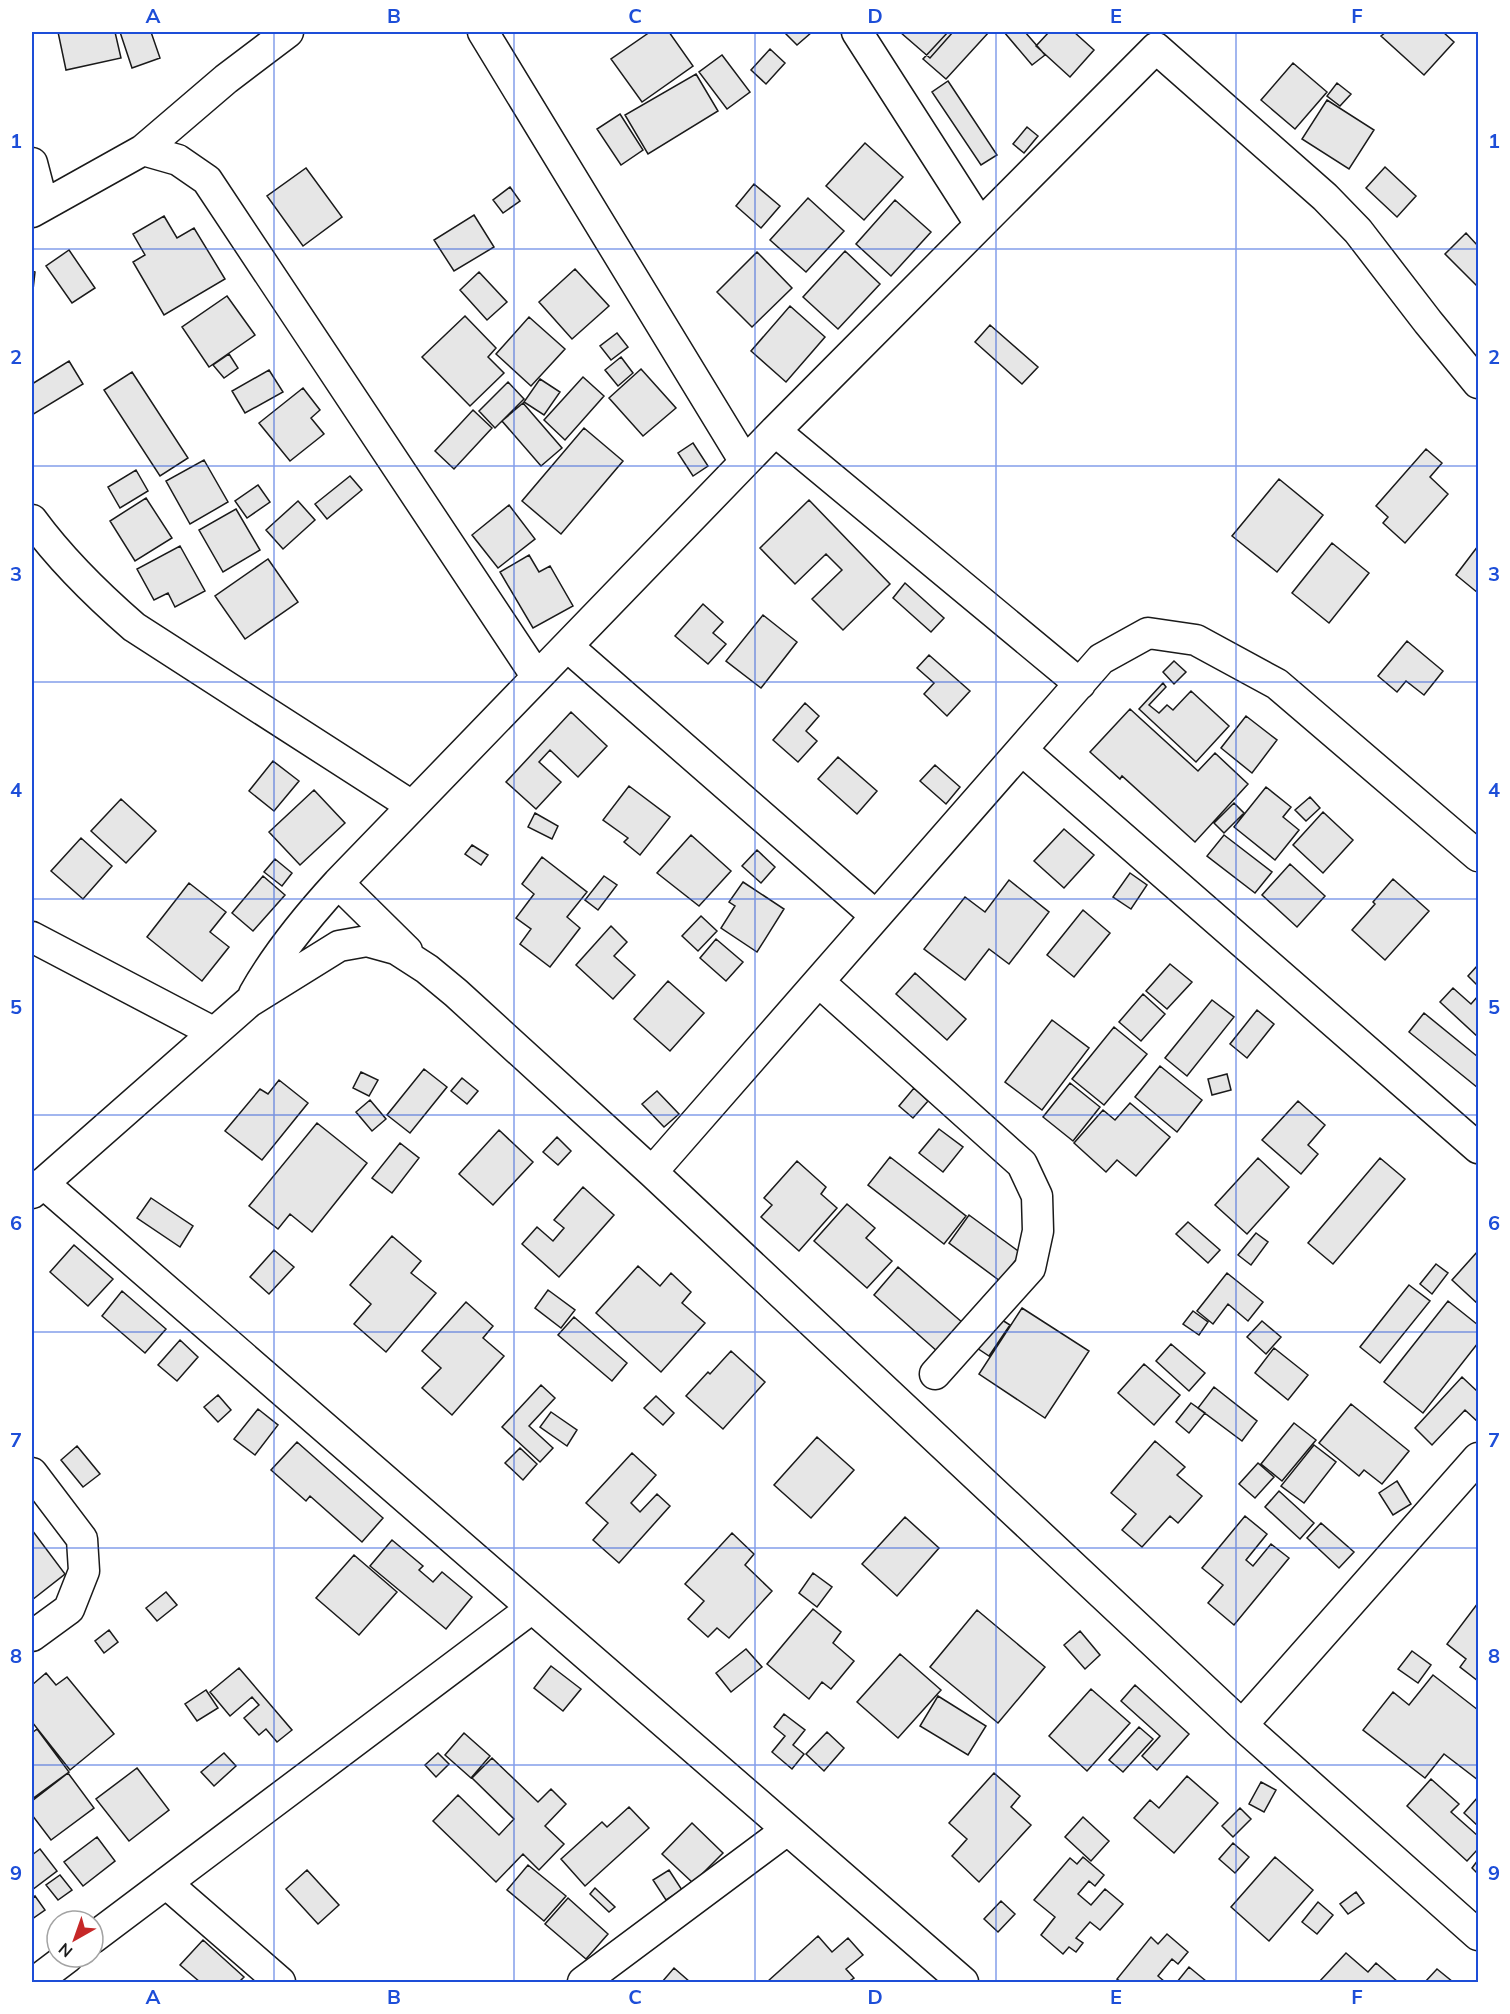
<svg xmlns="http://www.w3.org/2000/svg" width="1510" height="2014" viewBox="0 0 1510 2014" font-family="Mulish,sans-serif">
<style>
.building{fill:#e6e6e6;stroke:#1a1a1a;stroke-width:1.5}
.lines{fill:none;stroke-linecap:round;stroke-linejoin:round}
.minor-casing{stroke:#1a1a1a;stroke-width:33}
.minor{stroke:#fff;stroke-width:30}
.grid{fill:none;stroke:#1d4ed8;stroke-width:1.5;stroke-opacity:0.55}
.neatline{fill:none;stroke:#1d4ed8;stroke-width:2}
.grid-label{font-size:20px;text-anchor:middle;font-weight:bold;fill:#1d4ed8}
</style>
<rect width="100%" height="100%" fill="#fff"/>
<path class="building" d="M58 32H115L121 58 66 70Z
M120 32H151L160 58 132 68Z
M650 32H669L693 66 642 102 611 59Z
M784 32H812L797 45Z
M900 32H953L930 58Z
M948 32H989L946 79 923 59Z
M1004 32H1025L1045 55 1032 65Z
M1049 32H1074L1094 50 1070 77 1036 46Z
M1386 32H1443L1454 42 1424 75 1381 36Z
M770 49 785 63 766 84 751 70Z
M722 55 750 92 727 109 699 72Z
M1293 63 1327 92 1295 129 1261 100Z
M696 74 718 111 648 154 625 115Z
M948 81 997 155 981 165 932 92Z
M1337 83 1351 94 1340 106 1327 96Z
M1327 100 1374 130 1349 169 1302 139Z
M620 114 643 150 621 165 597 129Z
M1027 127 1038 136 1024 153 1013 144Z
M865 143 903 177 864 220 826 186Z
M1385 167 1416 196 1397 217 1366 188Z
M306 168 342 217 303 246 267 196Z
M754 184 780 206 761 228 736 206Z
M510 187 520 201 503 213 493 200Z
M808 198 844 231 806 272 770 240Z
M895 200 931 232 891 276 856 244Z
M474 215 494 247 454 271 434 240Z
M164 216 177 238 194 228 225 279 164 315 133 262 145 255 133 234Z
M1466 233 1478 246V287L1445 254Z
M69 250 95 288 72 303 46 266Z
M845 251 880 284 838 329 803 297Z
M757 252 792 288 752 327 717 292Z
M575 269 609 306 572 339 539 302Z
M32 271 35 272 33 290H32Z
M479 272 507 302 487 320 460 290Z
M227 296 255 335 209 367 182 327Z
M790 306 825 337 786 382 751 351Z
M465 316 496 348 488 357 504 373 470 406 422 357Z
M529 317 565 349 531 386 496 354Z
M990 325 1038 367 1022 384 975 342Z
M617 333 628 347 611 360 600 346Z
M229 354 238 368 224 378 213 365Z
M621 357 633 373 618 386 605 370Z
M69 361 83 384 32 415V384Z
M641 369 676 408 643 436 609 398Z
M269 370 283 392 245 413 232 391Z
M132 372 188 458 160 476 104 390Z
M583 377 604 396 565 440 544 420Z
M540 379 560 392 544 415 524 402Z
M508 382 524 399 495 428 479 411Z
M303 388 320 410 311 418 324 434 290 461 259 423Z
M523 403 562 448 541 466 502 421Z
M473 410 492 428 454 469 435 451Z
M584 428 623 461 561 534 522 501Z
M693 443 708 466 693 476 678 453Z
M1426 449 1442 463 1430 477 1448 494 1405 543 1383 523 1388 517 1376 506Z
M204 460 228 502 190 524 166 481Z
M136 470 148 491 120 508 108 487Z
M350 476 362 490 327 519 315 504Z
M1279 479 1323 515 1277 572 1232 536Z
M258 485 270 502 247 518 235 501Z
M146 498 172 538 135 561 110 521Z
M809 500 890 584 843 630 812 599 842 570 826 554 795 584 760 548Z
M298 501 315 520 283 549 266 530Z
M509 505 535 539 498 568 472 535Z
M236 509 260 550 223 572 199 530Z
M1332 543 1369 573 1329 623 1292 593Z
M180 546 205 591 175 607 168 593 154 600 137 569Z
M1478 546V593L1456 575Z
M529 555 539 572 550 566 573 606 533 628 500 572Z
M268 559 298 602 245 639 215 596Z
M905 583 944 618 931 632 893 598Z
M703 604 723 622 713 633 726 644 708 664 675 636Z
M763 615 797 642 761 688 726 661Z
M1407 641 1443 671 1424 695 1406 681 1397 692 1378 676Z
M929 655 970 691 947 716 924 694 934 683 917 668Z
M1174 661 1186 672 1174 684 1163 672Z
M1163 683 1166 687 1149 705 1159 713 1167 705 1173 710 1191 691 1229 726 1196 762 1139 709Z
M805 703 819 716 806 731 817 741 798 762 773 740Z
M1130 709 1198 771 1215 753 1248 784 1195 842 1122 776 1120 779 1090 752Z
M571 712 607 746 578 777 550 750 539 762 561 782 536 809 506 782Z
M1246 716 1277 740 1252 773 1221 748Z
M838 757 877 791 857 814 818 779Z
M273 761 299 781 274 811 249 791Z
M935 765 960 787 946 804 920 781Z
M629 786 670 817 640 855 624 842 628 838 603 820Z
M1266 787 1291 807 1283 817 1299 830 1275 860 1234 827Z
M314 790 345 823 300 865 269 832Z
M1310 797 1320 808 1306 821 1295 810Z
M121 799 156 831 126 863 91 831Z
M1234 803 1244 813 1224 833 1214 823Z
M1323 812 1353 840 1323 873 1293 845Z
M535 813 558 826 552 839 528 827Z
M1064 829 1094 855 1064 888 1034 861Z
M691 835 731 871 699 906 657 873Z
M1224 835 1272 872 1255 893 1207 856Z
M81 838 112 866 83 899 51 871Z
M472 845 488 855 481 865 465 854Z
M757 850 775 867 761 883 742 866Z
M542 857 587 892 567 917 580 928 550 967 520 944 531 929 516 918 534 894 522 884Z
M275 859 292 873 282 886 264 872Z
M1290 864 1325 896 1297 927 1262 895Z
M1130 873 1147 885 1131 909 1113 897Z
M263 876 285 895 253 931 232 913Z
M604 876 617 885 598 910 585 900Z
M1393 879 1429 911 1385 960 1352 930 1375 904 1373 902Z
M1009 880 1049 912 1009 964 989 949 965 980 924 949 965 897 985 912Z
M743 882 784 909 757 952 721 928 735 906 729 902Z
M189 883 226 912 210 932 229 947 202 981 147 937Z
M1083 910 1110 933 1074 977 1047 955Z
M701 916 717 931 698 951 682 936Z
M611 926 627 942 614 956 635 975 613 999 576 965Z
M716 939 743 962 726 981 700 958Z
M1170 964 1192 982 1167 1009 1146 991Z
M1478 965V986L1468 976Z
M915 973 966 1019 947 1040 896 994Z
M668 981 704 1013 670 1051 634 1019Z
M1453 988 1471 1004 1478 996V1037L1440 1002Z
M1143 994 1165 1014 1141 1041 1119 1022Z
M1212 1000 1234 1017 1187 1076 1165 1058Z
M1257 1010 1274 1024 1247 1058 1230 1044Z
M1424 1013 1478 1057V1088L1409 1032Z
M1052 1020 1089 1048 1042 1110 1005 1082Z
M1114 1027 1147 1054 1104 1105 1072 1079Z
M1160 1066 1202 1100 1177 1132 1135 1097Z
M424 1069 447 1087 410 1133 387 1115Z
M361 1072 378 1080 369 1096 353 1088Z
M1227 1074 1231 1090 1212 1095 1208 1079Z
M462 1078 478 1091 467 1104 451 1091Z
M279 1080 308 1103 262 1160 225 1131 260 1089 268 1094Z
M1070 1083 1100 1107 1073 1141 1043 1117Z
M914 1088 928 1101 913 1118 899 1106Z
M657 1091 679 1114 664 1127 642 1104Z
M370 1100 386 1119 372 1131 356 1112Z
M1298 1101 1325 1125 1308 1145 1318 1154 1301 1174 1262 1140Z
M1130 1103 1170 1137 1136 1176 1117 1160 1106 1172 1074 1143 1103 1110 1115 1120Z
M317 1123 367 1163 312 1232 290 1214 278 1229 249 1206Z
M939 1129 963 1147 943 1172 919 1153Z
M499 1130 533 1162 493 1205 459 1174Z
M557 1137 571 1151 558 1165 543 1152Z
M400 1143 419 1158 392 1193 372 1178Z
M890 1157 966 1216 944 1244 868 1185Z
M1258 1158 1289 1187 1247 1234 1215 1205Z
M1380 1158 1405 1179 1333 1264 1308 1243Z
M797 1161 826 1187 821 1194 837 1208 799 1251 761 1217 772 1205 764 1198Z
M583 1187 614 1215 559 1277 522 1244 537 1227 553 1241 564 1228 554 1220Z
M151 1198 193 1226 180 1247 137 1218Z
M847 1204 875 1228 866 1238 892 1261 867 1288 814 1241Z
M969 1215 1021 1253 1000 1281 949 1243Z
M1188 1222 1220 1250 1208 1263 1176 1234Z
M1256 1233 1268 1242 1251 1265 1238 1255Z
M392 1236 421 1261 411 1273 436 1293 386 1352 354 1324 371 1304 350 1285Z
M74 1245 113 1279 88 1306 50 1272Z
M274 1250 294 1267 269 1294 250 1277Z
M1478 1251V1304L1452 1280Z
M1436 1264 1448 1273 1432 1294 1420 1284Z
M638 1266 660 1286 671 1273 691 1292 682 1303 705 1323 661 1372 596 1313Z
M898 1267 963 1323 938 1352 874 1295Z
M1227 1273 1263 1302 1248 1321 1228 1304 1213 1324 1197 1311Z
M1409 1285 1430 1301 1380 1363 1360 1347Z
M548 1290 575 1310 561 1328 535 1308Z
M122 1291 166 1329 145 1353 102 1316Z
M1448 1301 1478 1325V1343L1423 1413 1384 1382Z
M466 1302 493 1326 483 1338 504 1356 452 1415 422 1388 441 1368 422 1351Z
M1022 1308 1089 1351 1045 1418 979 1374Z
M1193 1311 1208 1322 1199 1335 1183 1324Z
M991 1313 1010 1325 989 1356 971 1344Z
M574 1317 627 1363 612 1381 558 1335Z
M1262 1321 1281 1337 1266 1354 1247 1337Z
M180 1340 198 1357 177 1381 158 1365Z
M1171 1344 1205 1373 1189 1391 1156 1361Z
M1274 1348 1308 1375 1288 1400 1255 1373Z
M731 1351 765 1382 723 1429 686 1396 708 1372 710 1374Z
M1144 1364 1180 1395 1154 1425 1118 1393Z
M1462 1377 1478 1392V1422L1465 1410 1432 1445 1415 1428Z
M541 1385 555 1398 529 1426 553 1448 540 1462 502 1427Z
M1214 1387 1257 1421 1242 1441 1198 1408Z
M218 1395 231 1410 218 1422 204 1407Z
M656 1396 674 1413 663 1425 644 1408Z
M1191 1403 1205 1413 1189 1433 1176 1422Z
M1351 1404 1409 1451 1382 1484 1364 1470 1359 1476 1319 1443Z
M258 1409 278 1425 255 1455 234 1439Z
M551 1412 577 1430 567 1446 540 1427Z
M1294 1423 1316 1440 1282 1481 1261 1464Z
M817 1437 854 1470 811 1518 774 1485Z
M1155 1441 1185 1467 1177 1475 1202 1496 1178 1523 1170 1516 1142 1547 1122 1530 1136 1514 1111 1493Z
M297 1442 383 1518 362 1542 310 1496 306 1501 271 1470Z
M1314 1445 1336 1462 1304 1503 1281 1486Z
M77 1446 100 1474 83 1487 61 1460Z
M520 1448 537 1464 523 1480 505 1463Z
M632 1453 656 1475 631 1503 640 1512 657 1494 670 1506 619 1563 593 1540 608 1523 586 1503Z
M1258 1463 1274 1477 1255 1498 1239 1484Z
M1397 1481 1411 1504 1393 1515 1379 1493Z
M1279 1491 1314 1523 1300 1539 1265 1507Z
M1245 1516 1267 1534 1246 1560 1253 1566 1271 1544 1289 1558 1234 1625 1208 1603 1223 1585 1202 1568Z
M905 1517 939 1548 897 1596 862 1564Z
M1321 1523 1354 1552 1339 1568 1307 1538Z
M32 1530 65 1574 32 1600Z
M732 1533 754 1554 745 1565 772 1591 729 1638 717 1628 708 1637 688 1619 704 1601 685 1584Z
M392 1540 423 1566 419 1570 433 1582 442 1572 472 1597 446 1629 370 1566Z
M354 1555 397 1592 359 1635 316 1598Z
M813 1573 832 1587 817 1607 799 1593Z
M166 1592 177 1605 157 1621 146 1608Z
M1478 1603V1681L1460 1667 1466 1659 1447 1644Z
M813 1609 841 1632 833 1643 854 1661 831 1689 822 1682 809 1699 767 1664Z
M977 1610 1045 1667 998 1723 930 1667Z
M109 1630 118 1642 104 1653 95 1641Z
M1080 1631 1100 1655 1085 1669 1064 1645Z
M746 1649 762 1667 731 1692 716 1673Z
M1412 1651 1431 1665 1418 1683 1398 1669Z
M900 1654 941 1690 898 1738 857 1702Z
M551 1666 581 1689 563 1711 534 1688Z
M239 1668 292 1730 277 1742 266 1729 259 1735 244 1718 259 1705 252 1697 230 1716 210 1692Z
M46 1673 56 1685 67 1677 114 1734 70 1770 32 1722V1685Z
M1433 1675 1478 1710V1780L1444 1754 1425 1778 1363 1730 1393 1692 1409 1705Z
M1135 1685 1189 1734 1157 1770 1142 1756 1160 1736 1121 1701Z
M1091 1689 1130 1723 1087 1771 1049 1736Z
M206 1690 218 1708 197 1721 185 1704Z
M938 1696 986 1726 968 1755 920 1726Z
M784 1714 805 1730 793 1745 804 1754 792 1769 772 1752 785 1736 774 1727Z
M1139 1727 1153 1739 1123 1772 1109 1760Z
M37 1729 69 1772 32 1799V1733Z
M827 1732 844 1748 824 1771 806 1754Z
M464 1733 490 1756 471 1778 445 1755Z
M224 1753 236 1766 214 1786 201 1772Z
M438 1753 449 1764 436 1777 425 1765Z
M492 1758 538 1802 551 1789 566 1804 545 1826 564 1844 539 1870 523 1854 496 1882 433 1821 458 1795 499 1835 514 1819 472 1778Z
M137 1768 169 1810 129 1841 96 1799Z
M68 1773 94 1808 51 1840 32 1815V1801Z
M994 1773 1020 1796 1011 1807 1031 1825 979 1882 952 1856 967 1839 949 1823Z
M1187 1776 1218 1803 1174 1853 1134 1818 1150 1800 1159 1808Z
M1431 1779 1459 1804 1451 1812 1478 1836V1849L1467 1861 1407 1806Z
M1261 1782 1276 1790 1264 1812 1249 1804Z
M1478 1797V1826L1464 1813Z
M629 1807 649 1828 585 1886 561 1859 602 1822 607 1827Z
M1240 1808 1251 1819 1233 1837 1222 1826Z
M1083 1817 1109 1841 1091 1861 1065 1837Z
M692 1823 723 1853 693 1883 662 1854Z
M97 1837 115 1861 83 1886 64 1862Z
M1233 1843 1249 1857 1235 1873 1219 1859Z
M40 1849 57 1871 32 1890V1855Z
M1083 1857 1104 1875 1095 1886 1089 1881 1078 1894 1091 1905 1105 1889 1123 1904 1100 1930 1090 1922 1076 1938 1083 1943 1076 1952 1069 1947 1063 1954 1041 1935 1055 1917 1034 1900 1070 1858 1077 1864Z
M1275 1857 1313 1890 1269 1941 1231 1907Z
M1478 1860V1874L1472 1868Z
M528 1865 566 1896 544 1921 507 1890Z
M307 1870 339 1905 318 1924 286 1889Z
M669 1870 682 1890 666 1900 653 1880Z
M60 1875 72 1890 58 1900 46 1885Z
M595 1888 615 1907 609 1912 590 1894Z
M1356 1892 1364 1903 1348 1914 1340 1904Z
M35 1896 45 1910 32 1919V1899Z
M568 1898 608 1934 586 1959 545 1924Z
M1001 1901 1015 1914 998 1932 984 1919Z
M1318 1902 1333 1915 1317 1934 1302 1922Z
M1167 1934 1188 1952 1178 1964 1172 1959 1158 1976 1165 1982H1121L1117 1979 1151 1937 1158 1944Z
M818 1936 832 1952 848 1938 863 1955 846 1969 854 1978 848 1982H767Z
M203 1940 244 1977 239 1982H200L180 1965Z
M1346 1953 1368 1972 1376 1963 1398 1982H1319Z
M1189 1967 1206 1981 1205 1982H1177Z
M674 1968 690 1982H662Z
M1437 1969 1453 1982H1425Z"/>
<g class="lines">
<defs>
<path id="minor" d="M483 32 745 462
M857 32 980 224
M143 150 226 79 288 32
M32 163 43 205
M32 212 143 150 178 160 207 180 537 677
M32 520C62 561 96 594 134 627L412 806
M567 646 876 916
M1080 684 775 431 1156 48 1325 197 1358 231 1428 322 1478 383
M1022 750 1478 1148
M338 883 407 951
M32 937 213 1032
M819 982 1022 1164 1037 1196 1038 1231 1030 1268 935 1374
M254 994C277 953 306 918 338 883L775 431
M652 1172 1101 659 1148 633 1196 640 1277 684 1478 856
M43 1183 963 1982
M32 1193 249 1002 339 946 367 941 396 949 427 969 456 993 652 1172 1242 1725 1478 1935
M32 1473 82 1539 84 1571 69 1609 32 1636
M1242 1725 1478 1458
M166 1883 280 1982
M93 1938 532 1608
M35 1982 68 1957
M583 1982 787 1830"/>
</defs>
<use href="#minor" class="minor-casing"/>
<use href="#minor" class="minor"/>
</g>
<path class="grid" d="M274 32V1982M514 32V1982M755 32V1982M996 32V1982M1236 32V1982M32 249H1478M32 466H1478M32 682H1478M32 899H1478M32 1115H1478M32 1332H1478M32 1548H1478M32 1765H1478"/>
<rect width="1510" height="2014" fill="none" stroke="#ffffff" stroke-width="66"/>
<g transform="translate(75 1939) rotate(220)"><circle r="28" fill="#ffffff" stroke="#a3a3a3" stroke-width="1.5"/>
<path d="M0-4.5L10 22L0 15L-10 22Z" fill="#c62828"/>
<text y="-9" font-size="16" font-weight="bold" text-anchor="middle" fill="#1a1a1a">N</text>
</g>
<rect x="33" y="33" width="1444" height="1948" class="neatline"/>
<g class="grid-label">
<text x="153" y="23">A</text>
<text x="394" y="23">B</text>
<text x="635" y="23">C</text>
<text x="875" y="23">D</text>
<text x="1116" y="23">E</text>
<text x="1357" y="23">F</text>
<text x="16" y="148">1</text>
<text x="1494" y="148">1</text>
<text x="16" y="364">2</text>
<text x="1494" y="364">2</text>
<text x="16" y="581">3</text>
<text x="1494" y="581">3</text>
<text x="16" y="797">4</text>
<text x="1494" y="797">4</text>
<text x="16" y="1014">5</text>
<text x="1494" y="1014">5</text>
<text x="16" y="1230">6</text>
<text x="1494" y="1230">6</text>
<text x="16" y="1447">7</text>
<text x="1494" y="1447">7</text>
<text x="16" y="1663">8</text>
<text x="1494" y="1663">8</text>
<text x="16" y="1880">9</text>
<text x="1494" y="1880">9</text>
<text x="153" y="2004">A</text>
<text x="394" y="2004">B</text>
<text x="635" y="2004">C</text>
<text x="875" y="2004">D</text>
<text x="1116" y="2004">E</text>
<text x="1357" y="2004">F</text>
</g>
</svg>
